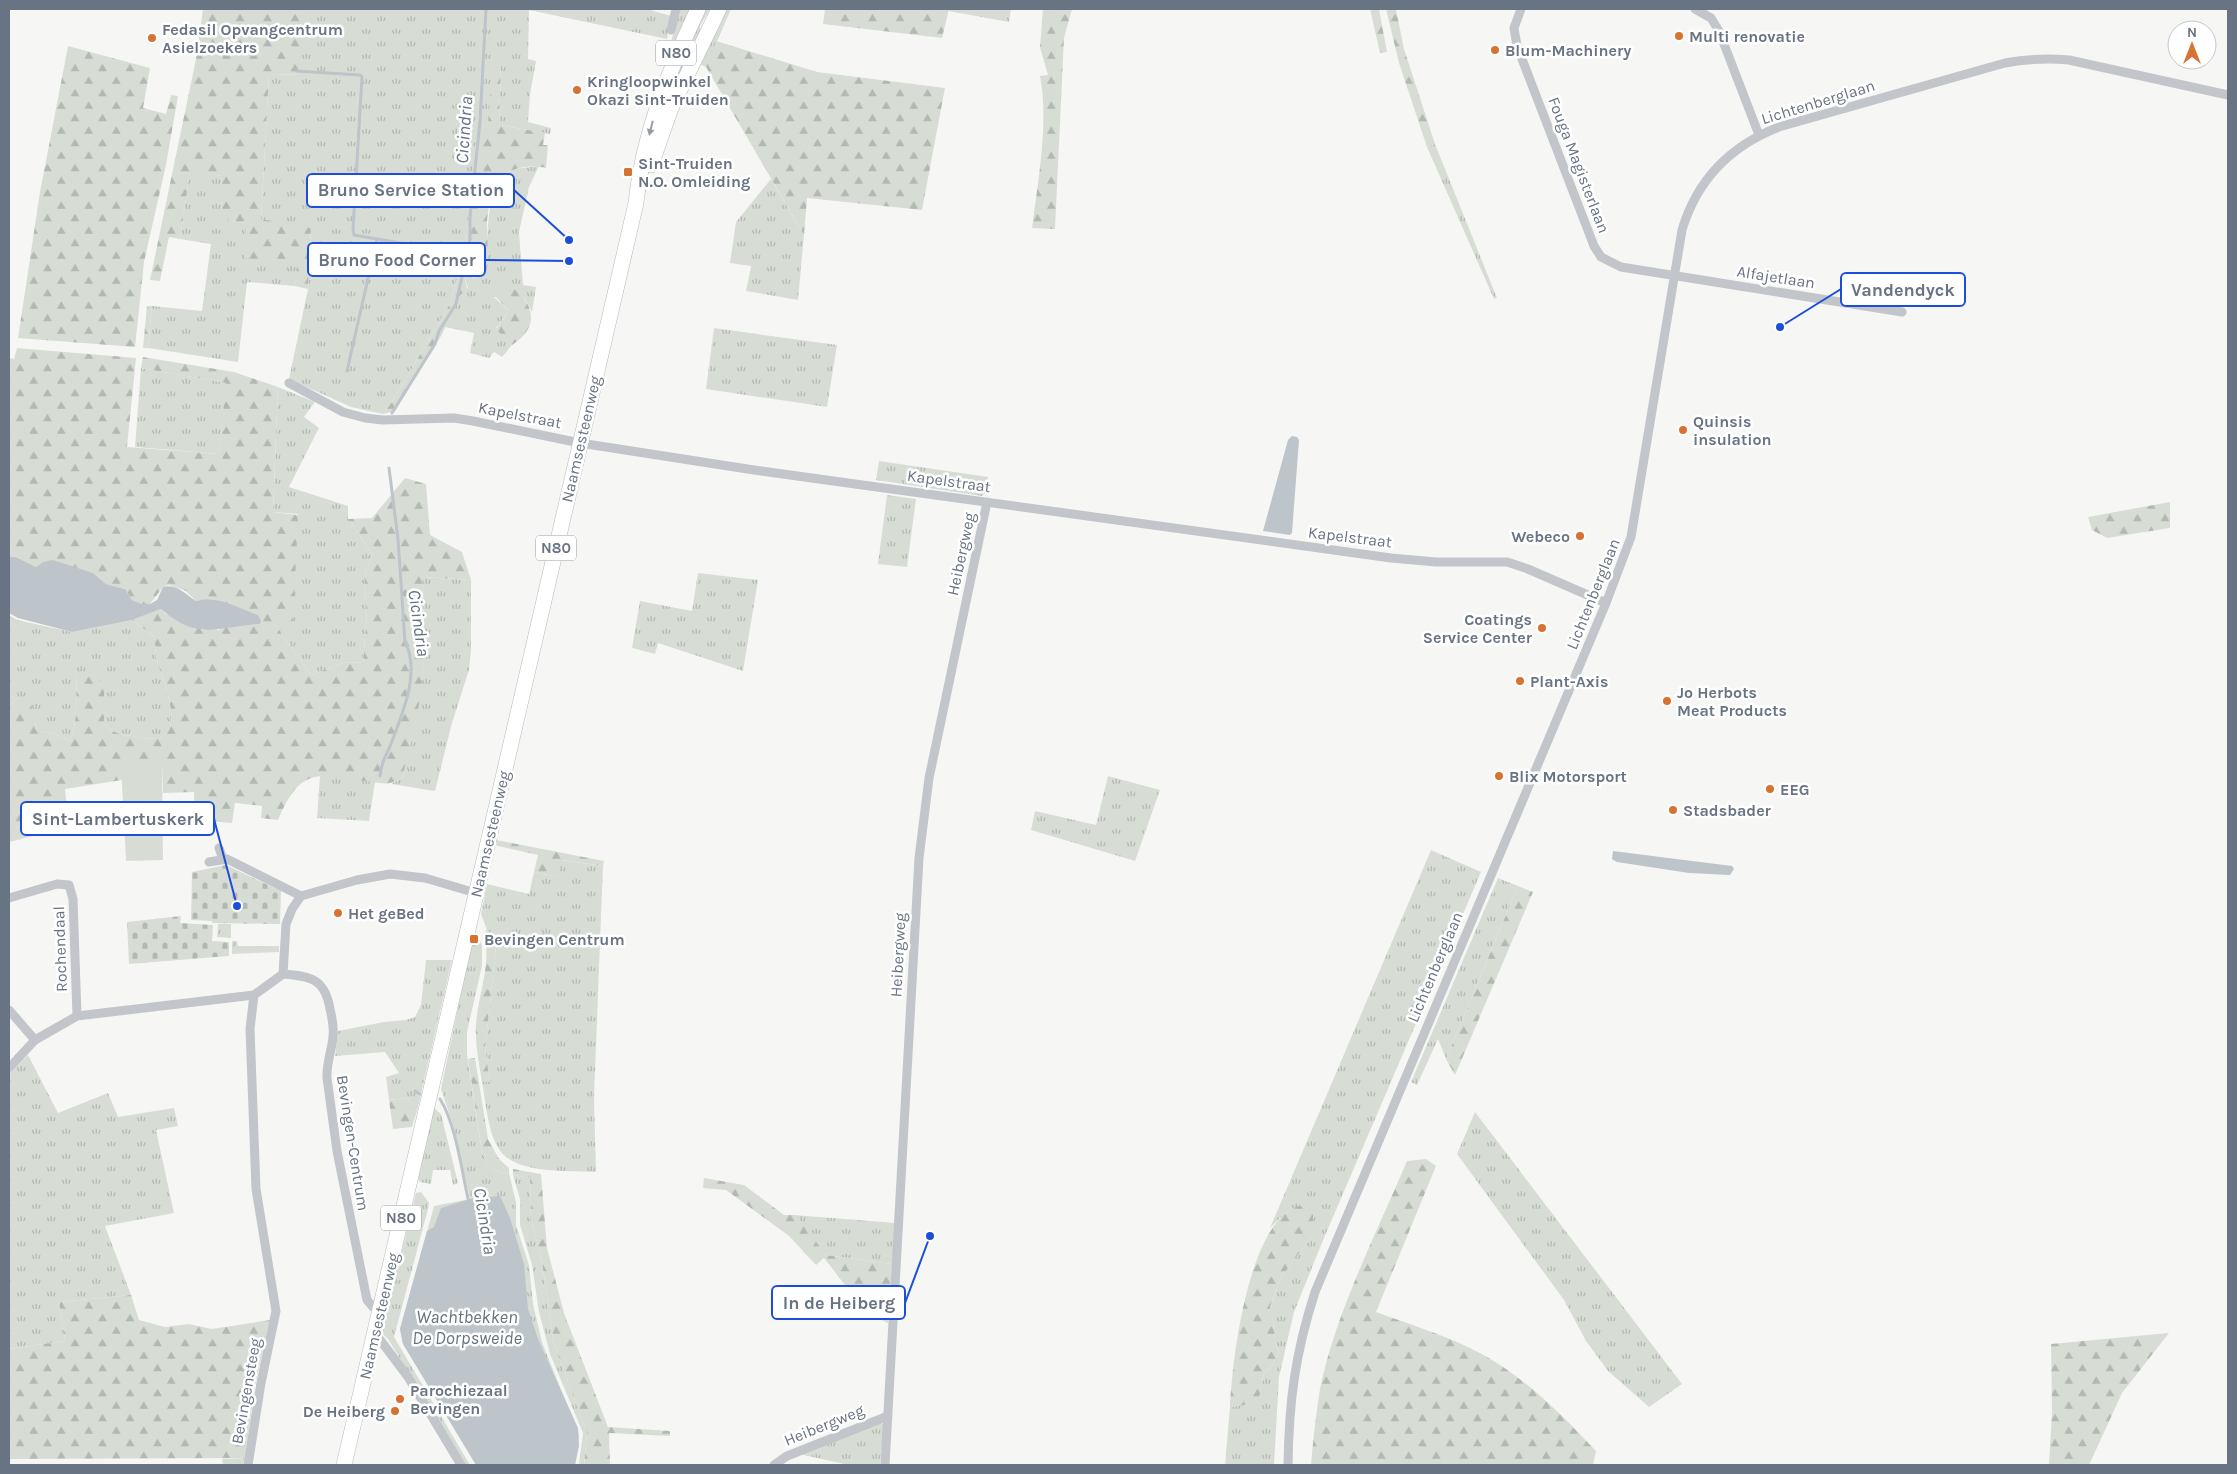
<svg xmlns="http://www.w3.org/2000/svg" width="2237" height="1474" viewBox="0 0 2237 1474" font-family="Karla,sans-serif">
<style>
.grass{fill:url(#grass-tufts)}
.forest{fill:url(#forest-firs)}
.cemetery{fill:url(#cemetery-stones)}
.green{fill:#d7ddd5}
.water{fill:#bdc4ca}
.lines{fill:none;stroke-linecap:round;stroke-linejoin:round}
.stream{stroke:#bdc4ca;stroke-width:3}
.primary-casing{stroke:#b6b9bd;stroke-width:16}
.minor{stroke:#c2c5c9;stroke-width:9}
.primary{stroke:#fff;stroke-width:15}
.oneway{fill:#959da8}
.poi-dot{fill:#d87233;stroke:#fff;stroke-width:2}
.labels{text-anchor:middle;dominant-baseline:central;stroke-width:5;stroke-linejoin:round;paint-order:stroke}
.shield{fill:#fff;stroke:#959da8;stroke-width:1}
.shield-label{font-size:15px;font-weight:bold;fill:#687383}
.poi-label{font-size:16px;font-weight:bold;fill:#687383;stroke:#fff;text-anchor:start}
.street-label{font-size:16px;fill:#687383;stroke:#fff}
.water-label{font-size:18px;font-style:italic;fill:#63737f;stroke:#fff}
.leader{fill:none;stroke:#1d4ed8;stroke-width:2}
.callout-dot{fill:#1d4ed8;stroke:#fff;stroke-width:2}
.callout{fill:#fff;stroke:#1d4ed8;stroke-width:2}
.callout-label{font-size:18px;text-anchor:middle;font-weight:bold;fill:#687383}
</style>
<defs>
<pattern id="grass-tufts" width="24" height="20" patternUnits="userSpaceOnUse" patternTransform="scale(1.25)"><rect width="24" height="20" fill="#d7ddd5"/><path d="M3 7l-1-3M5 7V3M7 7l1-3M15 17l-1-3M17 17v-4M19 17l1-3" fill="none" stroke="#b2b8b2"/></pattern>
<pattern id="forest-firs" width="22" height="20" patternUnits="userSpaceOnUse" patternTransform="scale(1.25)"><rect width="22" height="20" fill="#d7ddd5"/><path d="M5 1l3.5 6h-7zM16 11l3.5 6h-7z" fill="#b2b8b2"/></pattern>
<pattern id="cemetery-stones" width="16" height="16" patternUnits="userSpaceOnUse" patternTransform="scale(1.25)"><rect width="16" height="16" fill="#d7ddd5"/><path d="M2 7V4a2 2 0 0 1 4 0v3zM10 15v-3a2 2 0 0 1 4 0v3z" fill="#b2b8b2"/></pattern>
</defs>
<rect width="100%" height="100%" fill="#f6f7f4"/>
<path class="grass" d="M302 9H647L671 16 667 39 529 10 528 59 536 61 530 94 528 122 551 128 550 134 499 125 501 65 488 123H479L464 261H459L458 275 451 302 392 402 383 414 351 407 289 379 308 289 311 229 261 220 269 74 302 75Z
M678 9H693L674 49 670 48Z
M701 9H710L700 26V37L671 101 663 98Z
M725 9H731L706 67 697 63Z
M949 9H1011L1009 22 948 11Z
M1435 144 1497 298 1494 299 1427 147Z
M539 166 529 187 519 232 523 285 536 287 532 312 524 297H494L509 311 496 328 512 345 502 357 494 352 489 358 470 353 474 333 445 327 461 294 468 288 465 278 468 274 474 278 487 264C487 232 487 206 499 176L513 169Z
M190 170 222 176 221 202 229 221 246 223 298 264 295 286 247 282 238 362 148 348 152 306 202 311 211 244 180 239Z
M771 179 804 235 798 300 746 291 751 266 730 263 736 222Z
M714 328 837 345 827 407 706 389Z
M141 368 227 383 219 454 135 447Z
M278 387 315 402 304 417 319 428 289 487 348 506V519L373 554 364 575 367 612 363 663 346 662 311 675 274 623 298 514 273 512Z
M879 461 988 477 987 492 982 496 876 480Z
M887 495 916 499 907 567 878 564Z
M698 573 758 580 743 671 658 643 655 654 632 648 640 601 692 611Z
M423 577 471 580V650L469 670 452 723 435 791 391 784 402 778 424 667Z
M9 615 17 620 72 632 132 620 155 637C155 644 155 653 157 660 163 683 193 746 143 738 128 735 113 735 104 724V686L77 675C75 698 79 719 70 741L55 734 37 730 34 717 21 695 9 706Z
M320 776H340L375 782 369 821 317 818Z
M1108 776 1160 790 1135 861 1031 830 1035 811 1096 825Z
M1431 850 1481 872 1324 1238 1294 1312 1279 1377 1274 1465H1225L1230 1407 1248 1404 1254 1400 1260 1393 1264 1373 1271 1367 1279 1352 1274 1340 1275 1329 1270 1308 1280 1279 1313 1235 1306 1208C1290 1204 1281 1218 1270 1228Z
M561 860 603 866 594 1098 596 1172C568 1170 511 1175 497 1146 487 1127 486 1103 482 1082H490L485 1048 496 947 487 930 481 914 487 884 529 894 534 872 557 877Z
M1498 878 1518 886 1446 1059 1438 1039 1417 1085 1411 1082Z
M218 924H231V938L217 937Z
M478 935 482 946V966L467 1032V1055L482 1152C488 1167 492 1172 509 1173L516 1202V1225L529 1265 533 1304 542 1342 579 1435 575 1465H476L403 1344 400 1329 434 1206 470 1199 453 1125 441 1089 472 941Z
M232 941H237L238 946H279V952L232 954Z
M426 960H452L417 1111 408 1098 389 1100 386 1077 399 1073 385 1052 335 1056 338 1031 384 1022 406 1020 415 1017 421 1005Z
M28 1055 58 1113 108 1093 118 1117 174 1108 178 1126 156 1130 174 1213 105 1226 131 1295 59 1302 65 1341 9 1349V1074Z
M434 1108 441 1114 458 1183 453 1185 450 1170H433L431 1184 420 1182 418 1179Z
M1475 1112 1682 1384 1649 1407 1608 1371 1586 1341 1564 1300 1457 1154Z
M513 1175 530 1178 531 1219 542 1262 554 1344 587 1433 584 1465H579L583 1433 550 1354 539 1312 532 1265 520 1225V1199Z
M421 1192 429 1203 428 1209 394 1337 470 1465H465L388 1339 382 1333 416 1193Z
M794 1215 896 1223 892 1264 826 1255Z
M881 1423 884 1425 880 1465H849L799 1454Z
M245 1458 243 1465H223L222 1459Z"/>
<path class="forest" d="M203 9H302V75L269 74 261 219 311 228 308 289 295 286 297 264 245 258 246 223 229 221C218 207 221 193 222 176L190 171 180 239 169 237 160 281 150 280 196 59Z
M825 9H949L942 38 823 24Z
M1043 9H1072L1064 38 1055 229 1032 228C1038 181 1049 121 1040 76L1048 75 1040 47Z
M1370 9H1379L1387 52 1380 53Z
M1386 9H1396L1404 49 1435 144 1427 147 1399 63Z
M716 41 817 72 945 88 922 210 807 198 804 235 706 67Z
M68 46 150 68 143 108 166 114 171 95 178 96 166 165 144 262 135 347 18 338 40 192Z
M496 62 501 64 499 125 545 133 543 145H548L546 168C530 164 513 168 499 176 493 190 488 206 487 222 486 240 492 263 483 280L467 274 465 279 468 291 461 294 441 336 395 411 383 414 392 402 451 302 458 275 459 261 464 260 479 123H488L493 63Z
M492 283C501 285 512 287 519 292 524 296 525 300 528 305 536 323 527 335 512 345L496 329 509 311 490 291Z
M147 306H152L148 348H143Z
M17 348 136 358 127 447 219 454 226 383 141 368 143 357 234 372 278 387 273 512 298 515 293 621 274 623 311 675 346 662 363 663 367 612 364 575 373 554 348 519 372 518 405 478 426 484 430 535 462 552 471 580 423 577 424 667 417 718 402 778C389 785 386 784 372 782 320 775 302 763 278 820L261 818 262 806 235 803 232 823 195 820 194 792 163 793 162 762 122 780 65 789 69 827 9 842V706L21 695 30 699 37 730 55 734 70 741C79 719 75 697 77 674L93 671 104 686V724C113 735 128 735 143 738 193 746 163 683 157 660 155 653 155 644 155 637L132 620 161 609 166 614 218 630 230 626 260 624 258 615 200 600 196 601 186 591 169 585 163 587 150 604H142L132 600 125 589 106 584 93 573 43 562 36 567 16 557H9V358L14 359Z
M2170 502V528L2107 538 2092 530 2088 517Z
M496 840 604 861 603 866 562 860 557 877 534 872 538 855 494 845Z
M1518 886 1533 892 1455 1075 1446 1059Z
M487 930 496 947 485 1048 490 1082H482C479 1064 475 1044 476 1025 478 993 492 965 484 933Z
M475 1058 488 1139 499 1159 509 1168V1173C492 1172 488 1167 482 1152L468 1059Z
M408 1098 417 1111 412 1127 393 1129 389 1100Z
M1426 1159 1436 1166 1376 1312C1409 1324 1441 1334 1472 1349 1521 1373 1559 1412 1596 1451L1593 1465H1311C1313 1440 1316 1414 1320 1389 1335 1314 1377 1232 1407 1161Z
M513 1169 541 1174 547 1248 564 1313 608 1427 670 1431V1436L609 1433 610 1465H584L587 1433 554 1344 542 1262 531 1219 530 1178 513 1175Z
M704 1178 744 1185 784 1215H796L826 1255 892 1264 888 1323C861 1311 842 1280 824 1258L816 1265 789 1236 726 1190 703 1188Z
M1298 1206 1306 1208 1313 1215V1235L1280 1279 1270 1307 1275 1329 1274 1340 1279 1352 1271 1367 1264 1373C1262 1379 1262 1388 1260 1394 1255 1405 1241 1406 1230 1407 1232 1360 1248 1223 1298 1206Z
M131 1295 139 1320 165 1327 189 1324 212 1329 270 1320 255 1385 245 1458 9 1459V1349L65 1341 59 1302Z
M2169 1333 2122 1393 2089 1465H2049L2052 1412 2051 1344Z"/>
<path class="cemetery" d="M226 865 281 891 280 924 212 923V921L191 920 192 872Z
M181 916 180 923 213 925 212 941 229 942V956L129 964 127 922Z"/>
<path class="green" d="M162 762 163 860 126 861 121 765Z"/>
<path class="water" d="M1292 436 1297 437 1299 440 1292 533 1290 535 1263 531 1288 440Z
M9 557H16L36 567 43 562 53 560 93 573 106 584 125 589 132 600 142 604H150L157 600 163 587C177 583 185 594 196 601 219 595 237 608 258 615L261 621 260 624C216 627 198 641 161 609L132 620 72 632 18 618 9 613Z
M1613 851 1732 866 1734 869 1730 875 1689 873 1617 862 1612 859Z
M500 1196 510 1218 524 1264 528 1309 538 1339 578 1428 579 1446 575 1465H476L403 1344 400 1329 427 1231 434 1227 441 1208 470 1199Z"/>
<g class="lines">
<path class="stream" d="M296 71 360 75 362 77 353 229 354 235 430 248 464 263
M347 371 377 239
M392 413 435 344 439 331 456 304 470 240V217L480 122 486 9
M380 776C381 762 386 756 391 744 402 714 421 673 405 642L398 539 389 468
M415 1091 420 1094
M440 1099C456 1124 462 1173 469 1203"/>
<defs>
<path id="primary" d="M651 165 671 108 719 9
M344 1465 636 203C643 134 669 71 698 9"/>
</defs>
<use href="#primary" class="primary-casing"/>
<path class="minor" d="M1521 9 1514 28 1517 46 1594 246 1601 257 1621 267 1902 312
M1695 9 1711 18 1719 31 1759 135
M671 30 676 9
M289 383 343 412 365 418 383 420 454 418 473 421 580 443 754 470 1391 558 1436 562H1507L1528 569 1606 603
M219 848 223 859
M209 862 227 859 301 896
M9 898 57 884 69 885 73 899 77 1016
M283 974C311 976 325 979 330 1009 332 1017 334 1027 333 1036 332 1050 326 1064 327 1078L337 1151 367 1300 373 1307 380 1310
M9 1010 35 1040
M9 1068 35 1040 77 1016 254 995 283 974 286 924 292 909 301 896 357 880 390 874 425 878 476 893
M375 1333 408 1377 461 1465
M248 1465 261 1383 276 1311 256 1189 250 1029 254 995
M774 1465 787 1456 888 1416
M885 1465 919 858 929 778 987 502
M1288 1465C1289 1401 1295 1354 1315 1292L1606 603 1631 537 1682 230C1697 180 1730 146 1779 127L2005 63C2027 59 2047 58 2069 60L2228 95"/>
<use href="#primary" class="primary"/>
</g>
<defs><path id="oneway-solid" d="M-6-.8H1V-3.2L6.5 0L1 3.2V.8H-6Z" transform="scale(1.25)"/></defs>
<use class="oneway" href="#oneway-solid" transform="translate(651 128) rotate(104)"/>
<g class="poi-dot">
<circle cx="1679" cy="36" r="5"/>
<circle cx="152" cy="38" r="5"/>
<circle cx="1495" cy="50" r="5"/>
<circle cx="577" cy="90" r="5"/>
<rect x="623" y="167" width="10" height="10" rx="2.5"/>
<circle cx="1683" cy="430" r="5"/>
<circle cx="1580" cy="536" r="5"/>
<circle cx="1542" cy="628" r="5"/>
<circle cx="1520" cy="681" r="5"/>
<circle cx="1667" cy="701" r="5"/>
<circle cx="1499" cy="776" r="5"/>
<circle cx="1770" cy="789" r="5"/>
<circle cx="1673" cy="810" r="5"/>
<circle cx="338" cy="913" r="5"/>
<rect x="469" y="934" width="10" height="10" rx="2.5"/>
<circle cx="400" cy="1399" r="5"/>
<circle cx="395" cy="1411" r="5"/>
</g>
<g class="labels">
<g class="shield">
<rect x="656" y="40.5" width="40" height="25" rx="4"/>
<rect x="536" y="535.5" width="40" height="25" rx="4"/>
<rect x="381" y="1205.5" width="40" height="25" rx="4"/>
</g>
<g class="shield-label">
<text x="676" y="53">N80</text>
<text x="556" y="548">N80</text>
<text x="401" y="1218">N80</text>
</g>
<g class="poi-label">
<text x="162" y="29">Fedasil Opvangcentrum<tspan x="162" dy="18">Asielzoekers</tspan></text>
<text x="1689" y="36">Multi renovatie</text>
<text x="1505" y="50">Blum-Machinery</text>
<text x="587" y="81">Kringloopwinkel<tspan x="587" dy="18">Okazi Sint-Truiden</tspan></text>
<text x="638" y="163">Sint-Truiden<tspan x="638" dy="18">N.O. Omleiding</tspan></text>
<text x="1693" y="421">Quinsis<tspan x="1693" dy="18">insulation</tspan></text>
<text x="1570" y="536" text-anchor="end">Webeco</text>
<text x="1532" y="619" text-anchor="end">Coatings<tspan x="1532" dy="18">Service Center</tspan></text>
<text x="1530" y="681">Plant-Axis</text>
<text x="1677" y="692">Jo Herbots<tspan x="1677" dy="18">Meat Products</tspan></text>
<text x="1509" y="776">Blix Motorsport</text>
<text x="1780" y="789">EEG</text>
<text x="1683" y="810">Stadsbader</text>
<text x="348" y="913">Het geBed</text>
<text x="484" y="939">Bevingen Centrum</text>
<text x="410" y="1390">Parochiezaal<tspan x="410" dy="18">Bevingen</tspan></text>
<text x="385" y="1411" text-anchor="end">De Heiberg</text>
</g>
<g class="street-label">
<text transform="translate(1818 102) rotate(-17)">Lichtenberglaan</text>
<text transform="translate(1579 165) rotate(69)">Fouga Magisterlaan</text>
<text transform="translate(1776 277) rotate(9)">Alfajetlaan</text>
<text transform="translate(520 415) rotate(11)">Kapelstraat</text>
<text transform="translate(581 439) rotate(-77)">Naamsesteenweg</text>
<text transform="translate(949 481) rotate(8)">Kapelstraat</text>
<text transform="translate(1350 537) rotate(7)">Kapelstraat</text>
<text transform="translate(961 554) rotate(-78)">Heibergweg</text>
<text transform="translate(1593 594) rotate(-68)">Lichtenberglaan</text>
<text transform="translate(490 834) rotate(-77)">Naamsesteenweg</text>
<text transform="translate(60 949) rotate(-92)">Rochendaal</text>
<text transform="translate(898 955) rotate(-87)">Heibergweg</text>
<text transform="translate(1435 967) rotate(-67)">Lichtenberglaan</text>
<text transform="translate(353 1143) rotate(81)">Bevingen-Centrum</text>
<text transform="translate(379 1316) rotate(-77)">Naamsesteenweg</text>
<text transform="translate(246 1391) rotate(-80)">Bevingensteeg</text>
<text transform="translate(824 1425) rotate(-22)">Heibergweg</text>
</g>
<g class="water-label">
<text transform="translate(464 130) rotate(-86)">Cicindria</text>
<text transform="translate(419 623) rotate(82)">Cicindria</text>
<text transform="translate(485 1221) rotate(81)">Cicindria</text>
<text x="467" y="1317">Wachtbekken<tspan x="467" dy="21">De Dorpsweide</tspan></text>
</g>
</g>
<path class="leader" d="M569 240L514 190M569 261L485 260M1780 327L1841 289M237 906L214 819M930 1236L905 1303"/>
<g class="callout-dot">
<circle cx="569" cy="240" r="5"/>
<circle cx="569" cy="261" r="5"/>
<circle cx="1780" cy="327" r="5"/>
<circle cx="237" cy="906" r="5"/>
<circle cx="930" cy="1236" r="5"/>
</g>
<g class="callout">
<rect x="307" y="174" width="207" height="33" rx="5"/>
<rect x="308" y="243" width="177" height="33" rx="5"/>
<rect x="1841" y="273" width="124" height="33" rx="5"/>
<rect x="21" y="802" width="193" height="33" rx="5"/>
<rect x="772" y="1286" width="133" height="33" rx="5"/>
</g>
<g class="callout-label">
<text x="411" y="196">Bruno Service Station</text>
<text x="397" y="266">Bruno Food Corner</text>
<text x="1903" y="296">Vandendyck</text>
<text x="118" y="825">Sint-Lambertuskerk</text>
<text x="839" y="1309">In de Heiberg</text>
</g>
<rect width="2237" height="1474" fill="none" stroke="#687383" stroke-width="20"/>
<g transform="translate(2192 45)"><circle r="24" fill="#ffffff" stroke="#c3c7cd"/>
<path d="M0-4L9 19L0 12L-9 19Z" fill="#d87233"/>
<text y="-8" font-size="14" font-weight="bold" text-anchor="middle" fill="#687383">N</text>
</g>
</svg>
